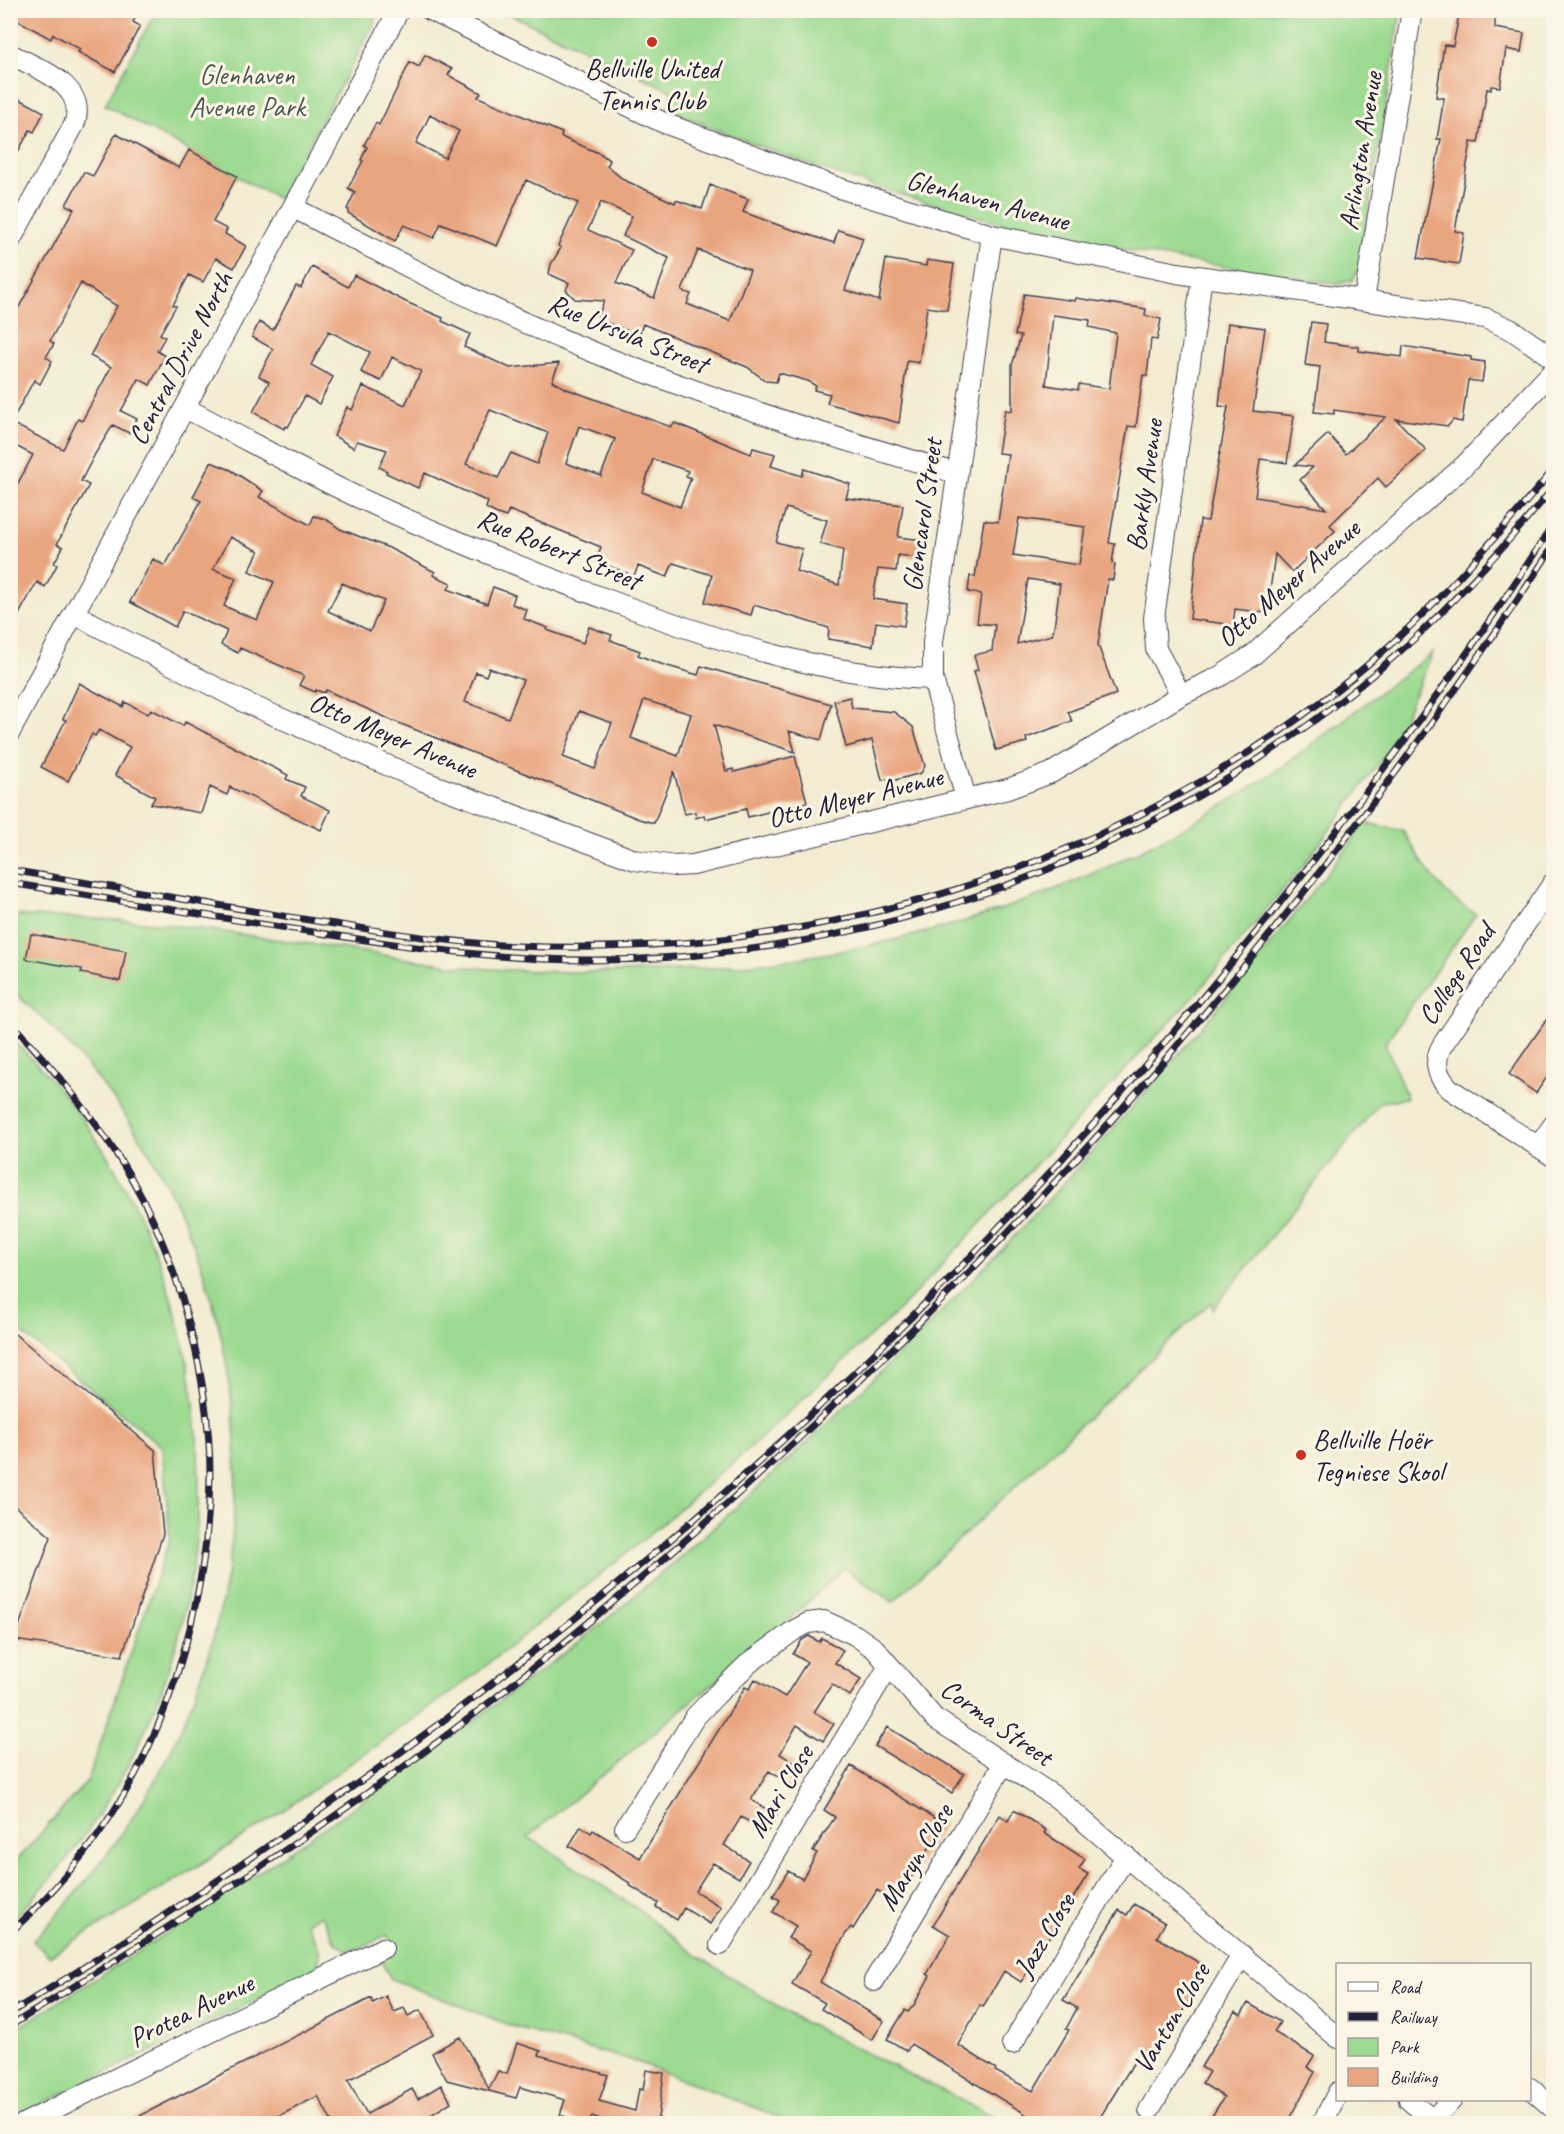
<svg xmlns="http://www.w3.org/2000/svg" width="1564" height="2134" viewBox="0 0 1564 2134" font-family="Caveat,sans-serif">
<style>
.green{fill:#9bda90;stroke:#5e7e66;stroke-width:1.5}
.building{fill:#e9a580;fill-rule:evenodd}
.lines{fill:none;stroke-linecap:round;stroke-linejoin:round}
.minor-casing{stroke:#414052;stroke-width:22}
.minor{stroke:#fff;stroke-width:20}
.rail-casing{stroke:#22223b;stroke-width:7}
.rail{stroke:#fcf5e5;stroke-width:4.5;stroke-dasharray:14;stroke-linecap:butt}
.poi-dot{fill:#c8321e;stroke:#fcf5e5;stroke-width:2}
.labels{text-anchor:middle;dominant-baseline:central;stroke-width:6;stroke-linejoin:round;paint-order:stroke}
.poi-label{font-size:28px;fill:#22223b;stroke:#fcf5e5}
.park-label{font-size:28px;fill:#465954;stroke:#fcf5e5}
.street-label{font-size:28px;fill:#22223b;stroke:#fcf5e5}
</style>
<rect width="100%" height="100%" fill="#fcf5e5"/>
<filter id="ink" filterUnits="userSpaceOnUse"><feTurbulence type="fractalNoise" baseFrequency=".0167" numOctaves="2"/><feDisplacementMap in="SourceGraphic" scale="12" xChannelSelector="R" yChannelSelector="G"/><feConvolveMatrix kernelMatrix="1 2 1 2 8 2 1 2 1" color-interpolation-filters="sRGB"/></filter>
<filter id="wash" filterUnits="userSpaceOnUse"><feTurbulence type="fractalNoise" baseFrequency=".008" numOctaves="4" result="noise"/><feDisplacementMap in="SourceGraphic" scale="24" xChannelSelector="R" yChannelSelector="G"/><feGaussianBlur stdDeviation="1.35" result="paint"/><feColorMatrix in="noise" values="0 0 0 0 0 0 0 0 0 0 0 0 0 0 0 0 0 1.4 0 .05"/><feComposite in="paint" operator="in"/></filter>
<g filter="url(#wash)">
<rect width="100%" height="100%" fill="#f3ecd2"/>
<path class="green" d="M156 11H377L374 24 279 199 105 105Z
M503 11H1401L1359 269 1353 280 1338 284C1226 267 1112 251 1002 223 889 194 774 155 667 109L673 92Z
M1433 653 1392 745 1306 862 1196 994 901 1308 749 1449 642 1541 463 1684 276 1816 179 1878 49 1956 33 1941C87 1885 134 1824 169 1754 299 1492 235 1178 11 990L10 915C58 918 107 918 154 923 209 929 264 938 319 945 381 954 444 967 507 970 731 981 944 952 1146 848 1195 823 1243 794 1288 762 1337 727 1383 688 1433 653Z
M1366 823 1403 831C1423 863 1440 896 1476 914L1385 1043 1407 1098 1380 1102 1213 1309 1211 1302 893 1602 844 1568 785 1624 528 1837 635 1907 696 1955 798 2019 1007 2123H789L754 2107 637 2062 517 2028 391 1979 380 1958 395 1950 387 1935 357 1949 346 1950 335 1942 321 1915 306 1922C314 1938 328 1956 313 1972L11 2119V2032C177 1929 341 1821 497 1703 534 1675 572 1649 607 1619 890 1384 1142 1115 1366 823Z
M10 1038C71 1093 119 1165 150 1240 249 1478 195 1741 11 1921V1867L88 1780 170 1538 162 1447 11 1324Z"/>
<g id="blocks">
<path class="building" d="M10 10H126L136 16 133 22 140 26 115 72 78 52 80 49 53 34 51 39 26 25 10 16Z
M1460 10H1495V28L1524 33 1521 52 1506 49 1500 87 1491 86V90L1487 89 1478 143 1471 142 1455 231 1464 233 1459 264 1418 258 1441 139H1437L1444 98 1436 97 1439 77 1444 45 1453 46Z
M425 55 452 69 448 75 481 93 478 97 562 133 561 137 601 154 610 161 607 166 624 180 675 203 676 200 702 209 710 185 748 199 743 212 781 226 834 243 838 230 863 238 845 290 879 301 886 259 926 266 927 260 954 264 947 310 927 307 919 363 907 361 899 423 827 403 830 394 814 390 816 386 808 381 779 373 776 382 766 381 747 367 643 324 639 335 597 319 604 301 575 299 566 290 569 283 549 274 551 264 561 248 558 246 578 203 526 180 497 246 441 223 434 238 404 225 395 241 348 213 349 210 347 209 355 192 348 188 363 161 361 160 367 147 364 145 376 123 379 125 410 62 419 67ZM430 115 459 131 445 158 416 143ZM601 202 632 216 623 236 669 258 654 298 616 283 632 250 588 230ZM698 250 750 270 730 321 687 304 691 294 682 291Z
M10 94 44 112 34 132 30 130 10 166Z
M116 134 179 168 189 150 237 176 213 222 227 229 225 234 246 246 234 268 216 258 203 282 189 275 173 305 176 306 160 334 165 337 157 351 165 356 150 385 139 379 121 411 137 419 129 433 113 425 95 454 81 481 89 485 57 544 63 547 54 563 57 565 45 587 37 582 10 630V498L33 455 10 443V323L74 209 66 205 84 172 93 176ZM81 283 117 306 90 356 111 367 82 421 78 419 63 449 11 423 34 380 40 384 52 361 46 357 54 344 50 341Z
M312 267 348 287 354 275 406 302 443 318 442 321 470 334 464 347 510 368 559 363 552 381 567 389 671 427 675 423 751 454 753 448 775 454 771 466 802 476 804 469 850 484 846 498 903 505 898 537 923 540 920 558 898 555 896 571 878 569 873 599 907 604 904 626 876 622 873 646 828 639 829 628 754 605 751 615 705 602 712 575 673 563 667 577 638 566 634 576 596 561 601 547 509 510 506 517 495 513 486 508 488 502 425 473 418 488 386 473 387 471 379 467 387 450 357 441 354 448 334 436 347 407 352 410 363 386 405 405 421 371 392 357 381 381 361 372 370 352 329 331 311 365 333 377 319 404 305 396 288 427 285 426 284 429 253 412 269 382 259 376 273 349 252 337 259 322 273 330 296 286 301 288ZM490 410 548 433 537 464 511 453 498 478 466 464ZM579 426 615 439 601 476 566 463ZM653 459 688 471 686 476 691 478 680 507 642 492ZM786 508 827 520 820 544 843 550 839 585 796 571 802 549 776 542Z
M1024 294 1075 301 1076 298 1146 309 1145 316 1161 319 1157 340 1151 339 1147 376 1143 375 1136 427 1128 426 1109 543 1115 544 1112 563 1115 564 1113 580 1108 579 1098 645 1116 694 1068 712 1072 721 1026 738 1027 742 996 750 974 671 978 670 974 655 992 651 995 625 977 623 981 594 968 592 970 576 975 577 984 520 998 522 1008 454 998 453 1005 410 1012 411V365L1021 336 1015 335ZM1053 315 1090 320 1089 327 1116 333 1109 389 1079 384 1078 390 1046 385ZM1019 518 1085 527 1079 565 1013 555ZM1028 579 1060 584 1054 628 1052 635 1017 644Z
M1311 322 1326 324 1324 342 1359 347V351L1402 357 1403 346 1471 357V360L1485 362 1482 382 1468 380 1462 422 1453 420 1448 426 1396 419 1426 450 1386 487 1378 478 1330 525 1335 531 1292 572 1275 554 1267 613 1235 609 1233 625 1190 619 1200 520 1208 521 1228 407 1219 406 1228 323 1265 328 1253 411 1294 416 1287 463 1260 459 1255 497 1326 509 1300 480 1313 467 1295 465 1328 434 1346 454 1386 417 1334 410V414L1314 412 1320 367 1305 365Z
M211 462 231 470 263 491 259 497 310 525 314 516 326 519 340 529 389 548 435 572 433 575 451 583 448 589 487 604 493 587 515 595 512 604 527 610 524 619 548 628 547 630 583 643 589 627 612 635 610 640 640 651 638 655 661 664 698 675 701 666 831 704 821 740 789 731 795 752 714 725 726 771 733 769 734 772 795 756 807 802 748 817 746 809 705 819 704 815 696 818 695 812 685 814 674 772 654 823 639 819 391 720 326 690 324 693 316 690 315 692 299 685 304 676 240 648 238 653 221 645 227 631 183 611 175 627 130 602 153 559 165 566 201 501 193 497ZM230 537 259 551 249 571 274 582 257 620 224 606 236 578 213 569ZM342 583 384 601 370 631 328 611ZM489 668 523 680 508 718 465 702 476 672 486 676ZM644 700 691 714 678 756 631 738ZM579 711 612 723 595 769 563 757Z
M79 683 123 707 125 702 148 714 151 709 183 726 185 722 288 775 286 779 305 787 301 796 330 810 321 830 230 787 227 795 210 787 201 813 151 804 155 797 115 775 130 747 99 730 95 736 92 734 68 781 41 767 66 720 63 719Z
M850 697 852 708 894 712 913 727 925 766 921 773 888 782 887 779 882 780 872 740 846 747 834 701Z
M31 934 126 951 120 981 81 973 82 969 26 959Z
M1554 1009V1067L1536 1093 1509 1074Z
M10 1330 155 1450 163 1534 122 1656 14 1640 51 1537 10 1502Z
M809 1636 819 1642 822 1638 843 1650 835 1663 861 1679 850 1696 832 1684 814 1712 834 1724 823 1741 797 1725 780 1754 805 1769 795 1787 769 1771 751 1800 777 1815 767 1832 741 1817 724 1845 749 1861 739 1878 713 1863 695 1891 721 1907 710 1924 684 1908 677 1920 656 1907 658 1903 629 1885 630 1883 569 1846 581 1826 591 1833 593 1830 640 1858 745 1687 749 1689 755 1679 785 1697 807 1662 793 1654 802 1640Z
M887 1727 964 1774 952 1793 875 1746Z
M851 1766 944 1824 896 1902 877 1890 853 1929 851 1927 845 1935 820 1982 884 2021 872 2040 821 2009 825 2003 792 1984 811 1951 788 1938 796 1926 773 1912 780 1900 773 1896 788 1871 802 1879 817 1853 813 1851 835 1817 824 1810Z
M1014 1810 1046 1830 1044 1833 1085 1859 1079 1869 1088 1874 1021 1982 1004 1971 983 2007 980 2005 958 2045 996 2069 995 2071 1033 2091 1069 2030 1066 2029 1077 2008 1063 2000 1119 1910 1127 1915 1134 1904 1165 1923 1157 1937 1201 1964 1194 1974 1202 1979 1157 2053 1154 2052 1152 2055 1142 2049 1096 2124H1042L911 2044 907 2051 887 2039 905 2010 908 2012 914 2005 930 1976 927 1974 950 1935 933 1925 1000 1815 1008 1821Z
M386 1996 394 2012 404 2008 408 2016 420 2010 433 2035 348 2080 367 2114 412 2089 418 2099 441 2085 451 2102 428 2117 432 2124H333L318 2096 263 2124H124L371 1998 373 2003Z
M1248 2003 1280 2022 1274 2032 1314 2056 1307 2067 1315 2072 1286 2124H1207L1224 2097 1202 2083 1209 2072 1201 2067 1235 2011 1241 2015Z
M460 2037 489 2089 498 2071 507 2074 517 2043 541 2051 539 2055 608 2075 599 2101 635 2111 639 2089 643 2090 646 2070 664 2073 658 2118 662 2119 661 2124H614L592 2116 589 2124H585L560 2115 565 2100 520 2087 516 2098 447 2080 432 2053Z"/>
</g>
</g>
<g filter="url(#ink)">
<use href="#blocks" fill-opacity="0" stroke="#414052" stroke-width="1.5"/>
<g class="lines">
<defs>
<path id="minor" d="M430 10 664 123 839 188 992 235 1177 273 1485 318 1512 330 1554 359
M10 54C38 69 89 85 74 125L10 241
M294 208C392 259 491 311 593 352 712 400 833 438 956 473
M1364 300 1412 10
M185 408C242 437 298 469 355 496 443 537 534 573 625 606 726 643 824 676 933 679
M74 614 244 702 423 781 635 860 674 866 693 865 1008 789 1051 773 1181 695 1219 677 1253 655 1465 465 1554 370
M1181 695 1156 649 1154 618 1202 277
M10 732 399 10
M966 799 933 679V642L992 235
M1554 882 1443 1044C1433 1060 1436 1076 1450 1089L1554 1157
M1538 1147 1554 1124
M625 1828 695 1717 717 1694 748 1664 793 1631 808 1623 824 1621 855 1635 875 1649 934 1718 1057 1798 1338 2038
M720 1945 889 1666
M874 1981 1004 1763
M1012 2044 1126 1856
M1530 2088 1554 2109
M1409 2100 1437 2124
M1149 2110 1242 1955
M1432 2120 1452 2100
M23 2124 383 1948
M1322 2124 1338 2092"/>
</defs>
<use href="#minor" class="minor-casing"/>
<use href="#minor" class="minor"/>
<defs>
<path id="rail" d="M10 870C114 887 218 906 322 922 387 932 452 943 517 946 814 959 1104 872 1339 688 1420 625 1488 547 1554 469
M10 883C111 899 212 917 313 932 389 944 465 955 542 959 860 973 1181 852 1415 638 1465 591 1510 540 1554 487
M10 1022C55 1070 97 1120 130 1176 179 1260 210 1378 210 1476 209 1572 184 1676 141 1763 110 1826 62 1885 10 1933
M10 2013C230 1879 442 1730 639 1566 870 1374 1079 1153 1267 919 1369 792 1466 661 1554 523
M10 2026C179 1922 348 1814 504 1691 913 1367 1268 982 1554 545"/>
</defs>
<use href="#rail" class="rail-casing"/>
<use href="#rail" class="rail"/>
</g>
</g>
<g class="poi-dot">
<circle cx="652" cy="42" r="6"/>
<circle cx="1301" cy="1455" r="6"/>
</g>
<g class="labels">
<g class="poi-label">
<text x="652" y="68">Bellville United<tspan x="652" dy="32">Tennis Club</tspan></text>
<text x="1313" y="1439" text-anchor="start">Bellville Hoër<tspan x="1313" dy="32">Tegniese Skool</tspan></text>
</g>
<g class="park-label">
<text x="247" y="74">Glenhaven<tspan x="247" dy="32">Avenue Park</tspan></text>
</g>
<g class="street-label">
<text transform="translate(1360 151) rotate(-81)">Arlington Avenue</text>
<text transform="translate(988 200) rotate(15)">Glenhaven Avenue</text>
<text transform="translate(628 333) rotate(22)">Rue Ursula Street</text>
<text transform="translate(180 358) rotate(-62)">Central Drive North</text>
<text transform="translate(1144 485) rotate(-82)">Barkly Avenue</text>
<text transform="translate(922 515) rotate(-82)">Glencarol Street</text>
<text transform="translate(559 549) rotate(22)">Rue Robert Street</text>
<text transform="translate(1288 583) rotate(-41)">Otto Meyer Avenue</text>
<text transform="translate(393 735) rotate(23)">Otto Meyer Avenue</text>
<text transform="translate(855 797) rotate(-14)">Otto Meyer Avenue</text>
<text transform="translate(1456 974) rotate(-56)">College Road</text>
<text transform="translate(997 1722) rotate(35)">Corma Street</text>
<text transform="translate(780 1791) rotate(-59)">Mari Close</text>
<text transform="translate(915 1857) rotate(-59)">Maryn Close</text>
<text transform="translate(1044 1935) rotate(-59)">Jazz Close</text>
<text transform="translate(191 2010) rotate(-26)">Protea Avenue</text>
<text transform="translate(1171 2018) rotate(-59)">Vanton Close</text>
</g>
</g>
<rect width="1564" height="2134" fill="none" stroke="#fcf5e5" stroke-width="36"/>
<rect x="1336" y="1963" width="195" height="138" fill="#fcf5e5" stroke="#a5a1a1" stroke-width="1.5"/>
<rect x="1348" y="1982" width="30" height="9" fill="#ffffff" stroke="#a5a1a1" stroke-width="1.5"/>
<text x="1390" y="1993" font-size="18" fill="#22223b">Road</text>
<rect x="1348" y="2012" width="30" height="9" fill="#22223b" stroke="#a5a1a1" stroke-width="1.5"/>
<text x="1390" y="2023" font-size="18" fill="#22223b">Railway</text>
<rect x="1348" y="2038" width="30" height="18" fill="#9bda90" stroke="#a5a1a1" stroke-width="1.5"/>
<text x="1390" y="2053" font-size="18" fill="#22223b">Park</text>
<rect x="1348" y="2068" width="30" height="18" fill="#e9a580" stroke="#a5a1a1" stroke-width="1.5"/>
<text x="1390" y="2083" font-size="18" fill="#22223b">Building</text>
</svg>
